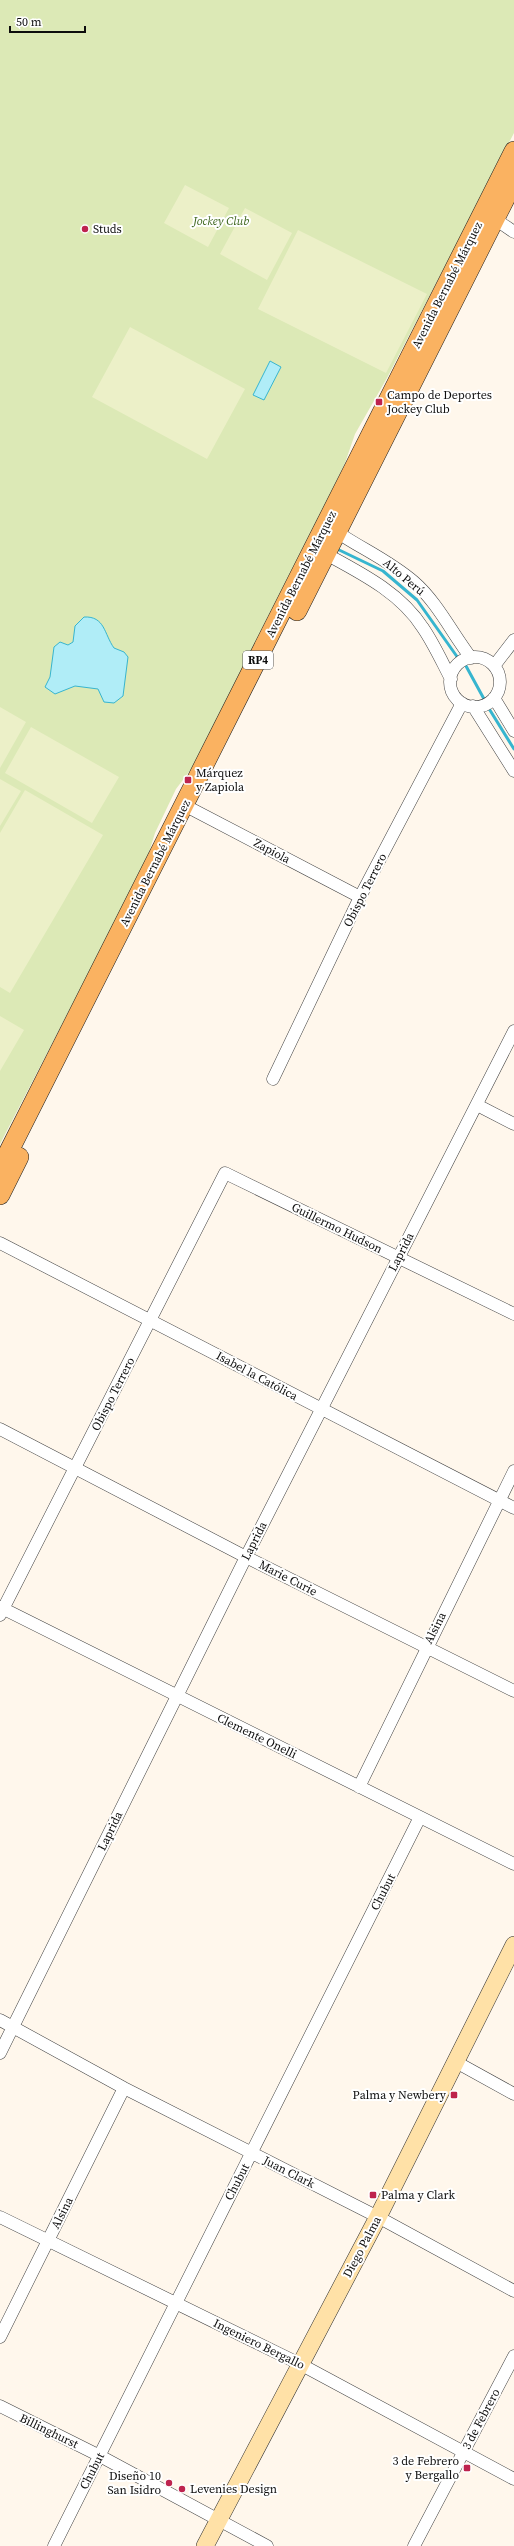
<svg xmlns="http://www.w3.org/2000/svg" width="514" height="2546" viewBox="0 0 514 2546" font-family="'Source Serif 4',serif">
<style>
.green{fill:#dce9b6}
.pitch{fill:#ecf0c8}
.water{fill:#b0edf7;stroke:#37b5cf}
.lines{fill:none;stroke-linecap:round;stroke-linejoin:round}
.stream{stroke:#37b5cf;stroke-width:3}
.street-casing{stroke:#404040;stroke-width:13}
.secondary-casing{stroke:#2f2f2f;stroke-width:18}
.primary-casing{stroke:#1e1e1e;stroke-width:20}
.street{stroke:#fff;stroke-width:12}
.secondary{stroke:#ffe1a7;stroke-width:17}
.primary{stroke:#fab261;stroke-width:19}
.poi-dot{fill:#be234e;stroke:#fff;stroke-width:1.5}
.labels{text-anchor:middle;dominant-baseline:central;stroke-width:4;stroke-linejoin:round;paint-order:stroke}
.shield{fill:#fff;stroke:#565656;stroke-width:1}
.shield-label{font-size:11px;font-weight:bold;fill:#0d0d0d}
.park-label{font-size:12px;font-style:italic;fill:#3c651c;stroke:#fff}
.poi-label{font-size:12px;fill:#0d0d0d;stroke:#fff;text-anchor:start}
.street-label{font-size:12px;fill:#0d0d0d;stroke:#fff}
</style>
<rect width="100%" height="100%" fill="#fff7ec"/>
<path class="green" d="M0 0H514V133L387 378 355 434 345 463 276 608 201 756 176 789 155 833 146 862 0 1144Z"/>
<path class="pitch" d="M185 185 229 208 208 247 164 223Z
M245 208 292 233 267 280 220 254Z
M298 230 427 294 386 373 258 309Z
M130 327 245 389 207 459 92 397Z
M0 707 26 722 0 768Z
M31 727 119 777 92 823 5 773Z
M0 779 21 791 0 826Z
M25 790 103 835 10 993 0 987V833Z
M0 1016 24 1030 0 1071Z"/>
<path class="water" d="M270 361 281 367 264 400 253 395Z
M84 617C105 616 104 634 114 648L124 652 128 657 123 696 114 703 104 702 98 689 75 686 55 694 45 687 50 677 54 647 60 642 68 645 73 642 75 626Z"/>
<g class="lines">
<path class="stream" d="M335 548 383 571 417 600 458 658
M466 666 484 699
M488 707 514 749"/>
<defs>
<path id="street" d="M495 219 514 232
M337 532C362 549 390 561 414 582 437 602 452 633 471 658
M326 554C361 573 401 593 423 628 434 644 442 662 451 679
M450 682a25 25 0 1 1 50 0a25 25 0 1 1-50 0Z
M494 666 514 640
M494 698 514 731
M473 706 514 771
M184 805 360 897
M273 1079 360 897 462 703
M477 1105 514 1124
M0 1243 514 1508
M0 1429 246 1557 514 1691
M0 1607 514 1864
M0 1615 225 1173 514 1314
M359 1787 514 1471
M0 2020 124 2088 378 2217 514 2291
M0 2053 246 1557 514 1031
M456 2062 514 2094
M0 2217 300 2364 514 2479
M0 2337 124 2088
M0 2406 100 2456 267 2546
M54 2546 420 1817
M414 2546 514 2356"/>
<path id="secondary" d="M205 2546 378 2217 514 1945"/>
<path id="primary" d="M297 611 514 181
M0 1169 514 151
M0 1195 19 1157"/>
</defs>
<use href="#street" class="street-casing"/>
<use href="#secondary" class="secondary-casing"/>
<use href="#primary" class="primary-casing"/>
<use href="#street" class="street"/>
<use href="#secondary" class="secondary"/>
<use href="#primary" class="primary"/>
</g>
<g class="poi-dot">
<circle cx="85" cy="229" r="4"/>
<rect x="375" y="398" width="8" height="8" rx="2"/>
<rect x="184" y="776" width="8" height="8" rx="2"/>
<rect x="450" y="2091" width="8" height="8" rx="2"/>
<rect x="369" y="2191" width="8" height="8" rx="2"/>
<rect x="463" y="2464" width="8" height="8" rx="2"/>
<circle cx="169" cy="2483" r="4"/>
<circle cx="182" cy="2489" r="4"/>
</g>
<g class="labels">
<rect class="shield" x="243" y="651" width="30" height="18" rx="3"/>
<g class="shield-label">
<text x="258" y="660">RP4</text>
</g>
<g class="park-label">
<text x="221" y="221">Jockey Club</text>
</g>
<g class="poi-label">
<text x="93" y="229">Studs</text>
<text x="387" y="395">Campo de Deportes<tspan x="387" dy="14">Jockey Club</tspan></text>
<text x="196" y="773">Márquez<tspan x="196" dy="14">y Zapiola</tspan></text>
<text x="446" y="2095" text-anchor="end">Palma y Newbery</text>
<text x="381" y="2195">Palma y Clark</text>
<text x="459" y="2461" text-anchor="end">3 de Febrero<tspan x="459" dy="14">y Bergallo</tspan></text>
<text x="161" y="2476" text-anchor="end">Diseño 10<tspan x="161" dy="14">San Isidro</tspan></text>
<text x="190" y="2489">Levenies Design</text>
</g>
<g class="street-label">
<text transform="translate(447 285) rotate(-63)">Avenida Bernabé Márquez</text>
<text transform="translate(301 574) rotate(-63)">Avenida Bernabé Márquez</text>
<text transform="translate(404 577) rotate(40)">Alto Perú</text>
<text transform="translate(272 851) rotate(28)">Zapiola</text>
<text transform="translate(155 863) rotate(-63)">Avenida Bernabé Márquez</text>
<text transform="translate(365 890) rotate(-63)">Obispo Terrero</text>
<text transform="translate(337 1228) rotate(26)">Guillermo Hudson</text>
<text transform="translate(401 1252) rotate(-63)">Laprida</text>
<text transform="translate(257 1376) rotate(28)">Isabel la Católica</text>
<text transform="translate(113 1394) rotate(-63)">Obispo Terrero</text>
<text transform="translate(254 1541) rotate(-63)">Laprida</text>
<text transform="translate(288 1578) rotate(27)">Marie Curie</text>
<text transform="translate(435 1628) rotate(-63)">Alsina</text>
<text transform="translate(257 1736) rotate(26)">Clemente Onelli</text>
<text transform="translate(110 1831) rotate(-64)">Laprida</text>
<text transform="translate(383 1892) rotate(-63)">Chubut</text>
<text transform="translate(289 2172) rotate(27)">Juan Clark</text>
<text transform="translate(237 2182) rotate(-63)">Chubut</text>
<text transform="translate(62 2213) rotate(-63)">Alsina</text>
<text transform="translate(362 2247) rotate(-62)">Diego Palma</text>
<text transform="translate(259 2344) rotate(26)">Ingeniero Bergallo</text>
<text transform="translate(481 2419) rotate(-62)">3 de Febrero</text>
<text transform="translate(49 2431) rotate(26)">Billinghurst</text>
<text transform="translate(92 2471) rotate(-63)">Chubut</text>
</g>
</g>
<path d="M10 26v6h75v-6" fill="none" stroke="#0d0d0d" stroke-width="2"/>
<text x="16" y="26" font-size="12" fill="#0d0d0d" stroke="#ffffff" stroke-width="3" paint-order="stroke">50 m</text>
</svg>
